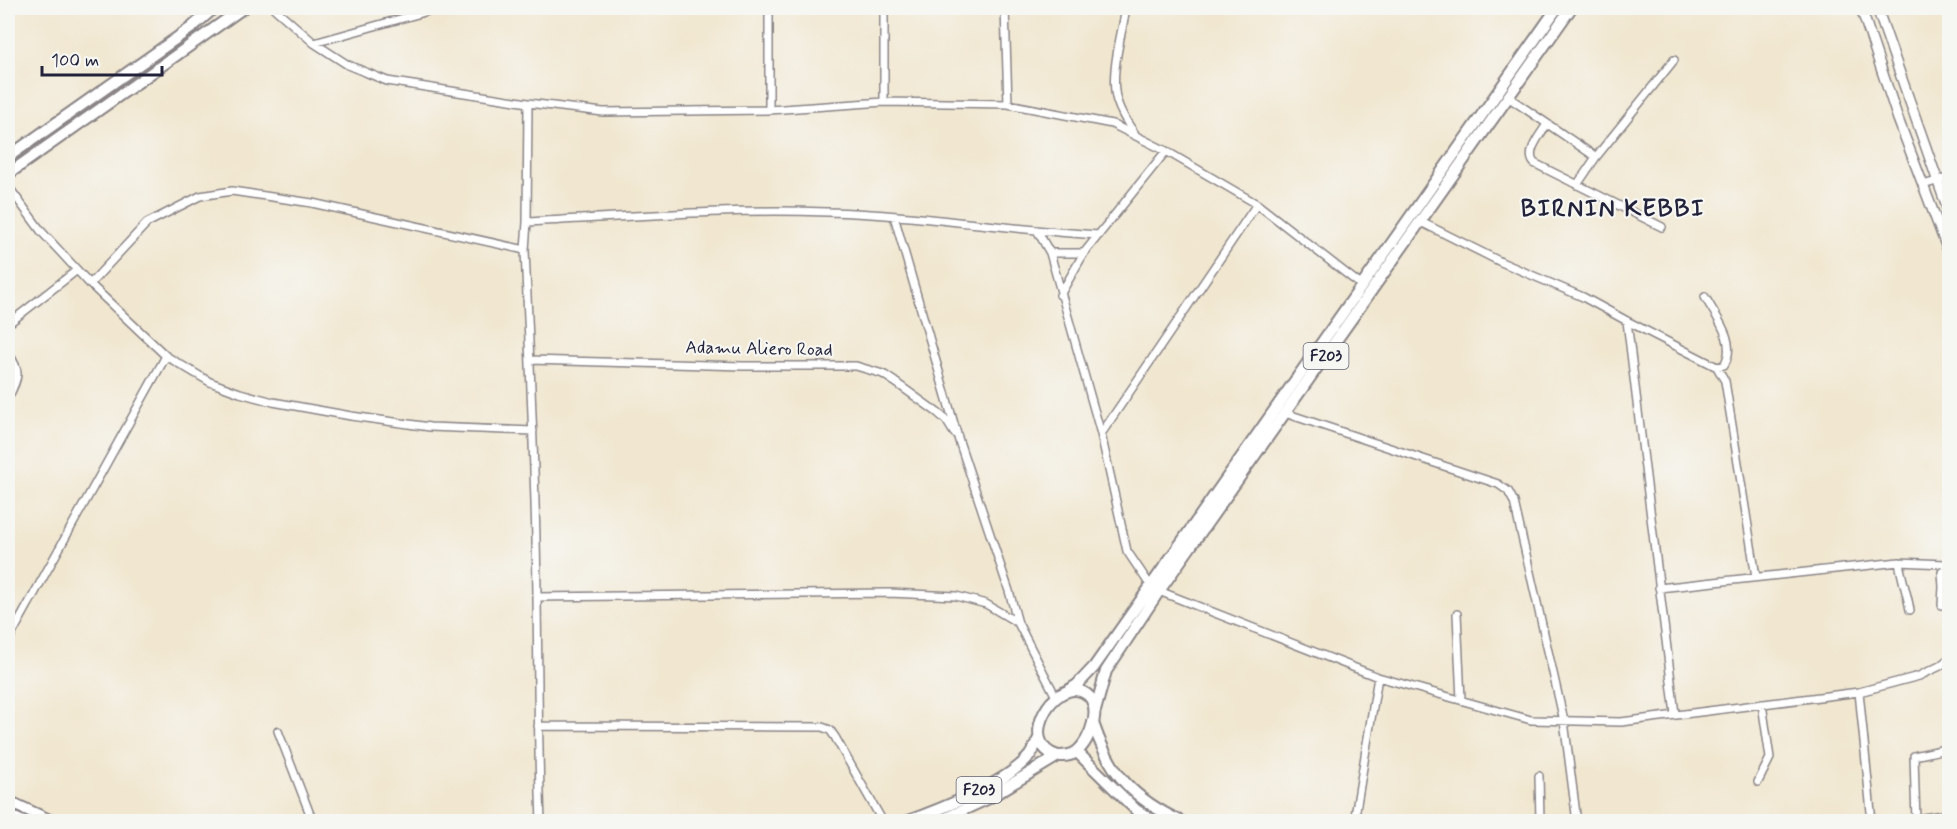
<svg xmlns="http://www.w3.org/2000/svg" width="1957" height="829" viewBox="0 0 1957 829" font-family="Mynerve,sans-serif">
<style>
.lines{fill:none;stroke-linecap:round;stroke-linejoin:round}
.minor-casing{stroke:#8a8486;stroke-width:10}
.tertiary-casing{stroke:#8a8486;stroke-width:12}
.secondary-casing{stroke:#8a8486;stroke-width:14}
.primary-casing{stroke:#8a8486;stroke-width:14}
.minor{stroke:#fff;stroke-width:7}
.tertiary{stroke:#fff;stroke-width:9}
.secondary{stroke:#fff;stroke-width:10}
.primary{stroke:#fff;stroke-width:10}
.labels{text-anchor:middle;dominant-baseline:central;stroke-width:4.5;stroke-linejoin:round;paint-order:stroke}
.shield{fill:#f6f6f2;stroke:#626272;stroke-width:1.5}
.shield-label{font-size:16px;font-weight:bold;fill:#22223b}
.street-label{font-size:18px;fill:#22223b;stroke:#f6f6f2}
.district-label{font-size:24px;font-weight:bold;letter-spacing:1.5px;fill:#22223b;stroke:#f6f6f2}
</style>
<rect width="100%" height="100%" fill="#f6f6f2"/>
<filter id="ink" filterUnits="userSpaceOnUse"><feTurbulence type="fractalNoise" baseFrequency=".0167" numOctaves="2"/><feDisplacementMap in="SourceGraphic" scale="12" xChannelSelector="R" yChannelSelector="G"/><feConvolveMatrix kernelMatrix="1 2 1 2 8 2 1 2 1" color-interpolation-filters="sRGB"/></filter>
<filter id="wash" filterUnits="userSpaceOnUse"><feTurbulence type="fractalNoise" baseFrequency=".008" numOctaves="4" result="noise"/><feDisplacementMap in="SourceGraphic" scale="24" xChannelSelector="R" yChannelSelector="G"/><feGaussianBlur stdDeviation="1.35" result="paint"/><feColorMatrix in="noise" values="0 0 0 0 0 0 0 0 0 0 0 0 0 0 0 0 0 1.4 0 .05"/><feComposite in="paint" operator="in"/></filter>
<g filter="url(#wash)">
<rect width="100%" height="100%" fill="#f1e7d0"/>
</g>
<g filter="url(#ink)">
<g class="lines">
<defs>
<path id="minor" d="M274 8 314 43 348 65 387 81 528 103 603 112 769 110 884 102 1008 104 1112 124 1166 151 1257 204 1361 285
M884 8V102
M1005 8 1008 104
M1126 8C1122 34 1109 75 1117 101 1121 114 1127 123 1135 134
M314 43 439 8
M1508 97 1596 157 1674 60
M528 103 527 222 525 250C530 366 536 482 537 598 538 672 538 747 541 822
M769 110V8
M1547 124C1541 134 1525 152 1534 163L1662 227
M1577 185 1596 157
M1923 185 1950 177
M8 186 41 231 90 284 166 356 210 382 240 393 273 402 351 416 430 427 533 431
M894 216 959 441 1009 591 1018 623 1056 697
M527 222C627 217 727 208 827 212 918 214 1008 230 1099 235
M1421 222 1501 262 1583 297 1627 321 1717 367 1725 381 1756 577
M1038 232 1050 253 1101 434 1127 551 1150 585
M1050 253H1084
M90 284 147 223 200 196 232 191 312 203 525 250
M1060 295 1084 253 1166 151
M1705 297C1716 317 1738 342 1724 365L1717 367
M1627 321 1675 714
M8 324 77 270
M8 353C22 372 18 378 8 398
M530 360 743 366H856L883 374 895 382 938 413 946 420 954 433
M1285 413 1498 484 1508 491 1514 502 1564 721 1577 822
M1101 434 1257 204
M1899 562C1902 580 1907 593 1910 610
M1659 588 1899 562 1945 564 1947 570 1942 572 1943 587 1942 605
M1159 591 1378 677 1531 720 1621 722 1859 692 1919 676 1940 666 1950 658
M537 597 889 593 956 596 986 604 1018 623
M1457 614 1461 700
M8 641 166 356
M1859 692 1872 822
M538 726 822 727 830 730 835 737 883 822
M278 731 313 822
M1539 776 1540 822
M1758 782 1770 758 1762 704
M1916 819 1950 814
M1354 822 1378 677
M1916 822 1914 756 1950 748"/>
<path id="tertiary" d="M1861 8 1898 119 1950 256
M1877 8 1950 216"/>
<path id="secondary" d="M8 157 191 28 214 8
M8 174 243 8
M1093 723C1110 774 1133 799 1182 822
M1077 752 1136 810 1156 822"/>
<path id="primary" d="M1066 692 1077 685 1094 667 1557 8
M1095 711 1106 671 1159 591 1571 8
M8 801 54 822
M8 815 23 822
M905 822C939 810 1008 783 1030 755 1034 749 1036 744 1039 738
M937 822 987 799 1058 756C1064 756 1071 756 1076 752 1091 741 1105 702 1083 692 1053 678 1016 744 1058 756"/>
</defs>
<use href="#minor" class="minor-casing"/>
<use href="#tertiary" class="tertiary-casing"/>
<use href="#secondary" class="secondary-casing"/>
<use href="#primary" class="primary-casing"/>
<use href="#minor" class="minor"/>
<use href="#tertiary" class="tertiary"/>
<use href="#secondary" class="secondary"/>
<use href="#primary" class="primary"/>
</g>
</g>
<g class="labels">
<g class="shield">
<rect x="1303.5" y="343" width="45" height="26" rx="4.5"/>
<rect x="956.5" y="777" width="45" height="26" rx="4.5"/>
</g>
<g class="shield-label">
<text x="1326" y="356">F203</text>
<text x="979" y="790">F203</text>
</g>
<g class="street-label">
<text transform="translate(759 349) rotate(1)">Adamu Aliero Road</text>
</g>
<g class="district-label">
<text x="1613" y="209">BIRNIN KEBBI</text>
</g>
</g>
<rect width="1957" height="829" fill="none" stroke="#f6f6f2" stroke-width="30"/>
<path d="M42 66v9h120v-9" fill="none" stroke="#22223b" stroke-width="3"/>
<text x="51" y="66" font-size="18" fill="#22223b" stroke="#f6f6f2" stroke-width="4.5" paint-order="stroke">100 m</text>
</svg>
